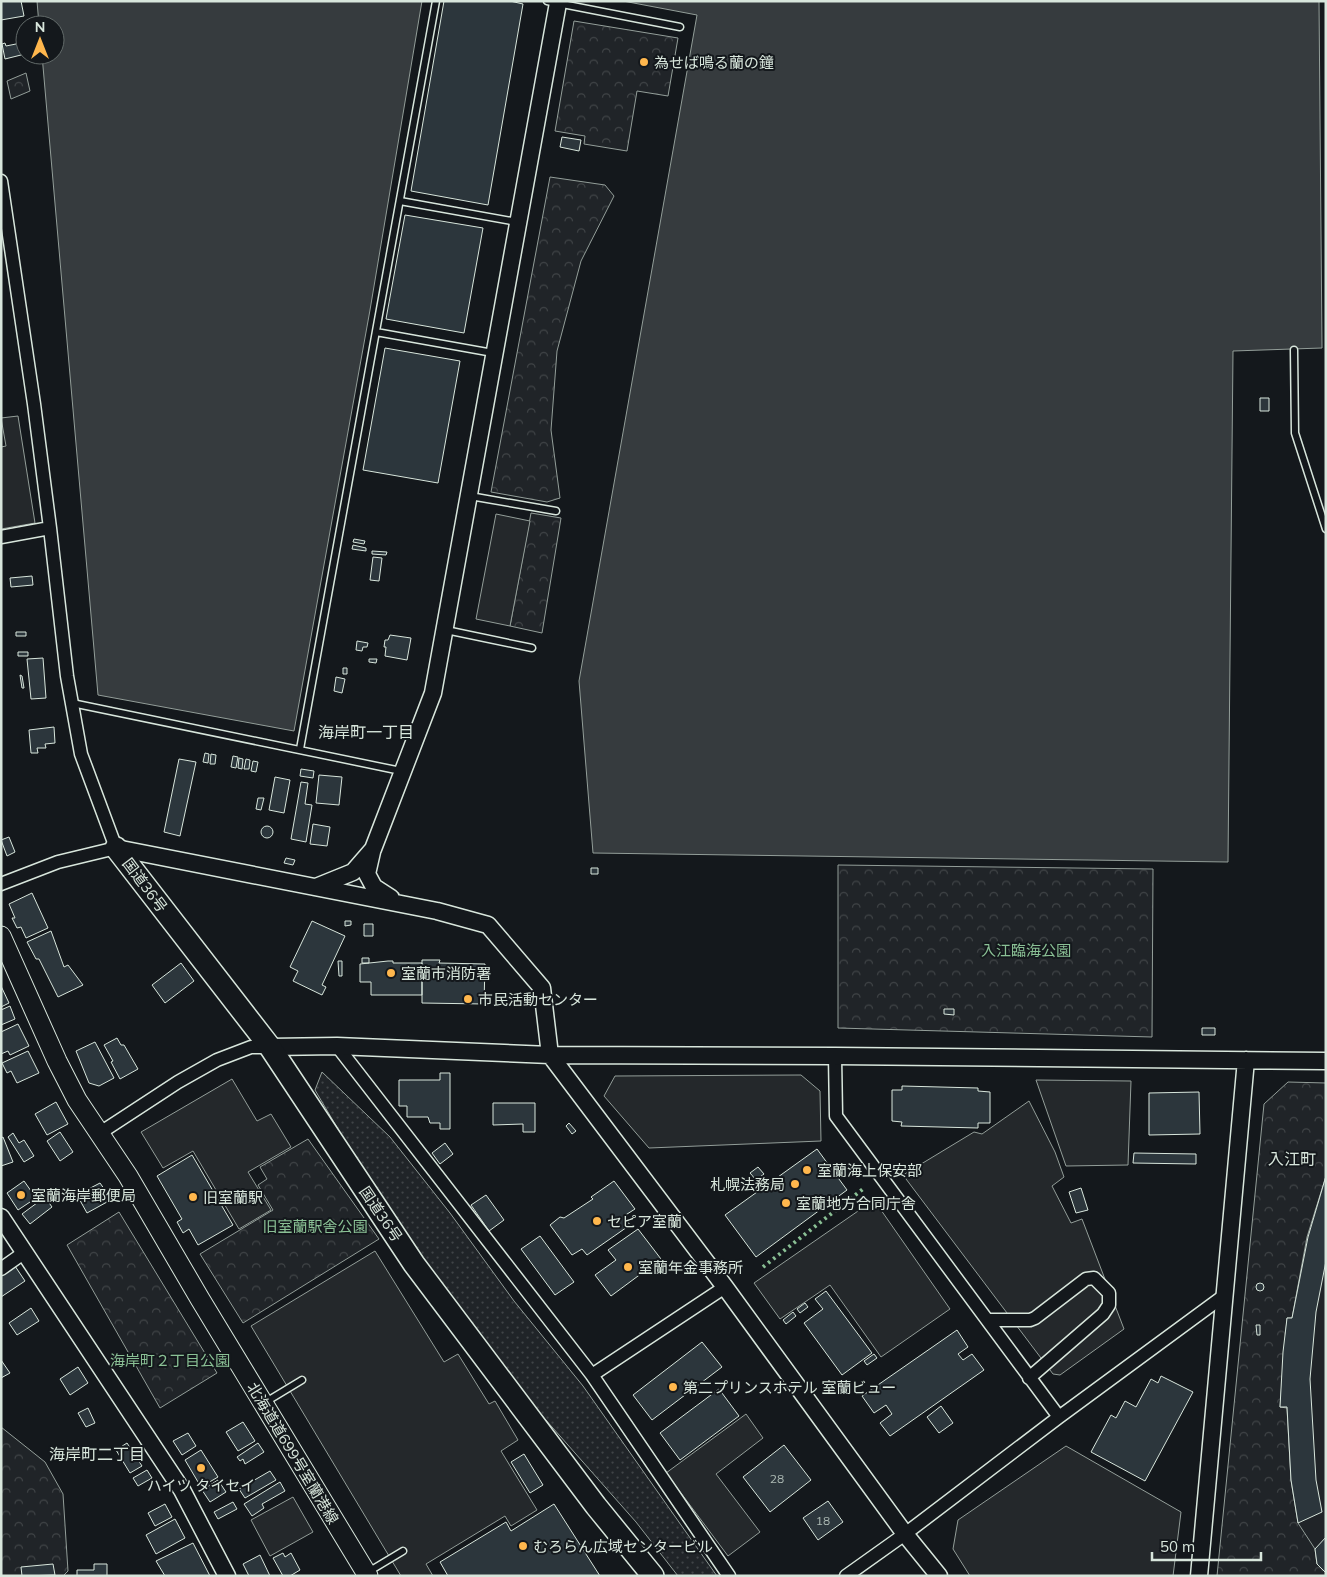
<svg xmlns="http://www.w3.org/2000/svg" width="1327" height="1577" viewBox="0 0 1327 1577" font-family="Mulish,'Noto Sans JP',sans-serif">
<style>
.grass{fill:url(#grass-dots);stroke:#939e99}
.forest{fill:url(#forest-crowns);stroke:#939e99}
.pitch{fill:#202428;stroke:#939e99}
.parking{fill:#24282b;stroke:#939e99}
.water{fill:#363b3e;stroke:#939e99}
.building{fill:#2c363c;stroke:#d8e6dc}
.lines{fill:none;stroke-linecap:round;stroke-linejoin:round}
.service-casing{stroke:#d8e6dc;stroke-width:9}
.minor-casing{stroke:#d8e6dc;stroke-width:15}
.tertiary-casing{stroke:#d8e6dc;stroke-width:19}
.secondary-casing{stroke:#d8e6dc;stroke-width:21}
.trunk-casing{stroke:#d8e6dc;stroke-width:24}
.service{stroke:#14181c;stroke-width:6}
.minor{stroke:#14181c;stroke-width:12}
.tertiary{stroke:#14181c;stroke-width:16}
.secondary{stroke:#14181c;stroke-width:19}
.trunk{stroke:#14181c;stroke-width:21}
.hedge{stroke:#8ac095;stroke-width:4;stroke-dasharray:2.5 4;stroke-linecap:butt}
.poi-dot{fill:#ffb74d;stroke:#14181c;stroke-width:2}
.labels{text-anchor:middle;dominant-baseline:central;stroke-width:4;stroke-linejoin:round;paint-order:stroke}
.number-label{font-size:12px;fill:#adbab4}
.poi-label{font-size:15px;fill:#d8e6dc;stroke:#14181c;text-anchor:start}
.street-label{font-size:15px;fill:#d8e6dc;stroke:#14181c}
.park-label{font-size:15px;fill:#8ac095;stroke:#14181c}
.neighbourhood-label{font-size:16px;fill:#d8e6dc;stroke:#14181c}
</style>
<defs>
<pattern id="grass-dots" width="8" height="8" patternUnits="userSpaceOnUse" patternTransform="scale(1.25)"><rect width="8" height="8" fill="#202428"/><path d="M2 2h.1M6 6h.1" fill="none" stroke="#404447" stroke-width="1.8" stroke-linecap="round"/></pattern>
<pattern id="forest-crowns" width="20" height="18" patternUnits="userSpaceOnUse" patternTransform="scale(1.25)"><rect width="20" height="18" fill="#202428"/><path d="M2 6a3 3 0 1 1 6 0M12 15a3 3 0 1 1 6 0" fill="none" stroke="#404447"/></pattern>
</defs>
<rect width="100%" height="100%" fill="#14181c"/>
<path class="grass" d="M322 1072 390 1137 450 1213 514 1301 583 1386 717 1576H678L636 1522 537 1410 457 1308 378 1197 315 1090Z"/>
<path class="forest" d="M574 21 678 38 668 96 637 91 627 151 584 144 585 136 555 131Z
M26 73 30 91 11 99 7 81Z
M550 177 605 185 614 196 581 261 557 351 551 430 560 498 547 502 491 492Z
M531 513 561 518 542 633 510 626Z
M838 865 1153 869 1152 1037 838 1028Z
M1288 1082 1326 1083V1576H1217L1264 1104Z
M308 1139 379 1239 243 1323 200 1254 273 1210 258 1185 267 1179 260 1167Z
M119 1212 217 1373 160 1408 67 1245Z
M1 1427 45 1462 63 1494 68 1571 63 1576H1Z"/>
<path class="pitch" d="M1326 1176V1573L1317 1564 1315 1549 1298 1523 1291 1480 1287 1408 1280 1407 1287 1318H1292L1307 1237Z"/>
<path class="parking" d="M18 416 35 523 1 529V447L6 446 1 418Z
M496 514 530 521 510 626 476 619Z
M801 1075 820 1091 821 1141 649 1148 604 1096 615 1076Z
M232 1079 257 1121 271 1114 291 1147 248 1172 271 1210 239 1229 193 1151 163 1168 141 1132Z
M1036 1080 1131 1081 1128 1165 1066 1166Z
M1029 1101 1055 1152 1064 1177 1052 1186 1071 1223 1082 1219 1124 1329 1060 1375 1053 1374 903 1175 974 1132 982 1134Z
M874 1200 950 1309 881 1357 830 1285 780 1319 754 1283Z
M375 1251 444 1362 458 1354 489 1404 495 1401 518 1440 501 1451 537 1510 511 1526 505 1516 426 1564 433 1576H401L251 1326Z
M746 1414 763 1438 716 1474 760 1532 728 1556 666 1473Z
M1066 1446 1181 1512 1173 1576H970L953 1549 958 1520Z
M293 1497 313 1532 270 1556 251 1520Z"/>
<path class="water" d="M37 1H422L370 310 294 731 98 695 42 55H55V25H39Z
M623 1H1319L1322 348 1233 351 1228 862 593 853 579 681 697 15Z"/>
<path class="building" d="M1 1H21L24 16 1 20Z
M444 1H510L523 4 488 205 411 191Z
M25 32V54L5 59 2 44 5 43 6 46 21 43 19 34Z
M562 137 581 140 579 151 560 147Z
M405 215 483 228 464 333 386 319Z
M385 348 460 361 438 483 363 470Z
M1260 398H1269V411H1260Z
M354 539 365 541 364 544 353 542Z
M353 545 366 548V551L352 549Z
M372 551 387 552 386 555 372 554Z
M373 557 382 558 379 581 370 580Z
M32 576 33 585 11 587 10 578Z
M16 632H26V636H16Z
M390 635 411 638 407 660 385 656 386 647H384L385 640H388Z
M357 641 368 643 367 647H363L362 651 356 650Z
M18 652H28V656H18Z
M43 658 46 698 31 699 27 659Z
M369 659H377L376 663 369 662Z
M343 668H347V674H343Z
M20 675 22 676 24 688H22Z
M336 677 345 679 342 693 334 691Z
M54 727 55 743 45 744 46 748H37L38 753H31L29 730Z
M205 753 209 754 208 763 203 762Z
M211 754 216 755 215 764H210Z
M233 756 238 757 236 768 231 767Z
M239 758 243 759 242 769 238 768Z
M179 759 196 762 180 836 164 832Z
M246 759 250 760 249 769H244Z
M253 761 258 762 256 772 251 771Z
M301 769 314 771 313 778 300 776Z
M319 775 342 777 339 805 316 803Z
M275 777 290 780 284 813 269 810Z
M301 782 308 783 305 804 312 805 306 842 291 839Z
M258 798H264L261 810 256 809Z
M313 824 330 827 327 846 310 844Z
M261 832a6 6 0 1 1 12 0a6 6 0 1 1-12 0Z
M9 837 15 852 7 856 1 840Z
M286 858 295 860 293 865 284 863Z
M591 868H598V874H591Z
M32 893 48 928 26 938 21 927 17 928 12 918H15L9 904Z
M312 921 345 936 322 985 326 987 322 995 293 981 298 971 290 967Z
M345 921H351V925L345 926Z
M364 924H373V936H364Z
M51 931 64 967 68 965 83 985 58 997 39 959H36L27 942Z
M362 958H369V963H362Z
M422 960H440L439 963 485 964 484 1004 422 1003Z
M338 961H342V976H339Z
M388 961H393V963H422V995H371V982H360V964Z
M181 963 194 981 165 1003 152 985Z
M1 986 9 1003 1 1007Z
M10 1006 15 1019 1 1025V1010Z
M944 1009H954V1015L944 1014Z
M18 1024 29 1046 10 1055 8 1051 1 1054V1032Z
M1202 1028H1215V1035H1202Z
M117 1038 121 1045H124L138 1069 120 1079 111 1062 113 1061 104 1045Z
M95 1042 114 1078 99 1086 89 1083 76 1051Z
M28 1051 39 1073 17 1083 11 1071 7 1073 2 1063Z
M440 1073H450V1129H440V1123H430L428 1117H407V1106H399V1080H440Z
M902 1086 978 1088V1091L990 1092V1123H978V1128L901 1126 902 1122 892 1121V1090H902Z
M1199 1092 1200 1134 1149 1135V1093Z
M56 1102 68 1124 47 1135 35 1114Z
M493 1103H535V1132H523V1124L493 1125Z
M569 1123 576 1131 572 1134 566 1126Z
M60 1132 73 1152 60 1161 47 1141Z
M13 1133 19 1143 24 1140 34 1156 24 1162 8 1137Z
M3 1137 13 1162 1 1166V1138Z
M445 1143 453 1154 440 1164 432 1153Z
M817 1149 847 1190 756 1257 725 1215Z
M1134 1153 1196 1154V1164L1133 1163Z
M192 1155 233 1225 198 1245 189 1229 183 1233 177 1222 182 1219 157 1176Z
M758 1167 764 1174 756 1180 750 1173Z
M1326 1176V1261L1316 1312 1310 1379 1316 1480 1322 1512 1298 1523 1291 1480 1287 1407H1280L1283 1352 1287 1318H1292L1308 1237Z
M24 1181 36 1198 18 1210 7 1193Z
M614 1181 635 1209 624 1216 630 1225 587 1255 582 1249 572 1255 550 1225 560 1217 564 1218 593 1199 591 1197Z
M100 1183 107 1193V1202L87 1213 77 1195Z
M1081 1188 1088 1210 1076 1213 1069 1192Z
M486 1195 504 1220 489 1231 471 1205Z
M45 1197 52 1207 30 1224 22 1214Z
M638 1229 661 1259 611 1296 595 1275 616 1260 608 1250Z
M540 1236 574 1282 555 1295 521 1249Z
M15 1266 25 1281 1 1297V1276Z
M1256 1287a4 4 0 1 1 8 0a4 4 0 1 1-8 0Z
M826 1291 872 1353 842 1375 804 1323 823 1309 815 1299Z
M805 1303 808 1307 800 1313 797 1309Z
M31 1308 39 1321 17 1335 9 1323Z
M793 1312 796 1316 786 1324 783 1320Z
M1256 1325H1260V1335H1257Z
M957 1330 968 1347 958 1354 963 1360 972 1354 984 1370 890 1436 880 1423 892 1414 886 1405 874 1413 862 1396Z
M702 1342 722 1367 652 1420 633 1395Z
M874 1354 877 1358 867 1365 864 1361Z
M1 1360 10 1373 1 1378Z
M78 1367 88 1383 70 1395 60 1379Z
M1161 1376 1193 1392 1145 1481 1091 1452 1111 1415 1116 1418 1125 1401 1136 1407 1151 1379 1158 1383Z
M719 1389 739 1416 680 1460 660 1433Z
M941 1406 953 1423 939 1433 927 1417Z
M88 1408 95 1423 86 1427 78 1413Z
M243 1422 255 1441 238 1451 226 1432Z
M188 1433 196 1446 182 1455 173 1441Z
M127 1443 142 1466 130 1473 116 1450Z
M258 1443 264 1452 245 1464 243 1459 240 1461 237 1457Z
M784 1445 811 1480 770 1512 743 1477Z
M201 1450 218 1477 201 1487 185 1460Z
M524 1454 543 1485 530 1493 511 1462Z
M147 1470 152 1478 138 1486 133 1478Z
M270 1471 276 1480 245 1498 239 1489Z
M218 1480 226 1492 210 1502 202 1490Z
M280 1482 285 1491 262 1504 264 1508 252 1516 244 1504Z
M828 1501 843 1522 818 1540 803 1518Z
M233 1502 237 1509 218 1519 214 1512Z
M165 1504 172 1517 155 1526 148 1513Z
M554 1504 600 1576H448L440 1562 506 1522 511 1531Z
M175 1519 185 1538 156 1554 146 1535Z
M1326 1537V1573L1317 1564 1315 1549Z
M193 1543 210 1576H165L156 1561Z
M283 1553 285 1557 291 1553 300 1570 290 1576H283L273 1558Z
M260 1555 270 1576H249L243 1564Z
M53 1564 55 1575 22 1576 21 1567Z
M94 1564H107V1576H77V1570H94Z"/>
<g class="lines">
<defs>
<path id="service" d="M547 1 680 27
M400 201 517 222
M376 332 493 353
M1294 350 1295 433 1326 529
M470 496 556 511
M446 630 532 648
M72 703 401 771
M300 749 436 1
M264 1403 302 1380
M368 1572 403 1551"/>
<path id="minor" d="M1 181 34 404 50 528 67 676 81 754 116 848 58 862 1 884
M1 537 50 528
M337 1046 592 1375 729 1576
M835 1056 836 1116 1059 1417
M100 1133 178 1082 217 1060 251 1047H270
M1 1269 25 1252
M987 1320H1030L1035 1318 1086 1279 1094 1278 1109 1293V1305L1103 1314 1029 1378
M592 1375 725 1287
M846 1576 905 1534 1059 1417 1225 1295"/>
<path id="tertiary" d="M116 848 437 911 488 925 542 988 550 1055 725 1287 905 1534 939 1576
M372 852 367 874 374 887 391 898
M316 887 353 872 373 849 433 693 558 3
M270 1047 337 1046 550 1055 835 1056 1326 1061
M1 1217 182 1490 227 1576
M1199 1576 1246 1060"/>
<path id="secondary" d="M1 936 57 1061 77 1100 128 1176 200 1299 368 1576"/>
<path id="trunk" d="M116 848 270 1047 414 1264 596 1506 653 1576"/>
</defs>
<use href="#service" class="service-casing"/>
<use href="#minor" class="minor-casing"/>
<use href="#tertiary" class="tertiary-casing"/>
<use href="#secondary" class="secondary-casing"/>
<use href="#trunk" class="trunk-casing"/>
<use href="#service" class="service"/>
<use href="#minor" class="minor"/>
<use href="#tertiary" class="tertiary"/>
<use href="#secondary" class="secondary"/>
<use href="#trunk" class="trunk"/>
<path class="hedge" d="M763 1267 863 1189"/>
</g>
<g class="poi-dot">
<circle cx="644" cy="62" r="5"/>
<circle cx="391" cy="973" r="5"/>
<circle cx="468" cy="999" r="5"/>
<circle cx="807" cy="1170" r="5"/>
<circle cx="795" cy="1184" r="5"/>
<circle cx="21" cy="1195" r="5"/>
<circle cx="193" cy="1197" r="5"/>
<circle cx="786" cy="1203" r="5"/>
<circle cx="597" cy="1221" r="5"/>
<circle cx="628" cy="1267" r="5"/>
<circle cx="673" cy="1387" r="5"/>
<circle cx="201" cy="1468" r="5"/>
<circle cx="523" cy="1546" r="5"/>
</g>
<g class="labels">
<g class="number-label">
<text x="777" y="1478">28</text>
<text x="823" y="1520">18</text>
</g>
<g class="poi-label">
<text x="654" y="62">為せば鳴る蘭の鐘</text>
<text x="401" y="973">室蘭市消防署</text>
<text x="478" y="999">市民活動センター</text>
<text x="817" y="1170">室蘭海上保安部</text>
<text x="785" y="1184" text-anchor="end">札幌法務局</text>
<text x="31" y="1195">室蘭海岸郵便局</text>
<text x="203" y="1197">旧室蘭駅</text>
<text x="796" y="1203">室蘭地方合同庁舎</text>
<text x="607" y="1221">セピア室蘭</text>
<text x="638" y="1267">室蘭年金事務所</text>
<text x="683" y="1387">第二プリンスホテル 室蘭ビュー</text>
<text x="201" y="1485" text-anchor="middle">ハイツ タイセイ</text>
<text x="533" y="1546">むろらん広域センタービル</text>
</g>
<g class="street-label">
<text transform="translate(145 885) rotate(53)">国道36号</text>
<text transform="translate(381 1214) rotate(56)">国道36号</text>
<text transform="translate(293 1453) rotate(59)">北海道道699号室蘭港線</text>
</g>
<g class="park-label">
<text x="1026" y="950">入江臨海公園</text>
<text x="315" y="1226">旧室蘭駅舎公園</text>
<text x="170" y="1360">海岸町２丁目公園</text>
</g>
<g class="neighbourhood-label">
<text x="366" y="732">海岸町一丁目</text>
<text x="1292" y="1159">入江町</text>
<text x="97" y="1454">海岸町二丁目</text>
</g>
</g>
<rect width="1327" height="1577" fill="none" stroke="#d8e6dc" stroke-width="5"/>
<g transform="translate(40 40)"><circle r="24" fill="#14181c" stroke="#626a69"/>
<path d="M0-4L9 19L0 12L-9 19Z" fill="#ffb74d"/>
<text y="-8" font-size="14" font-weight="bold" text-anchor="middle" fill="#d8e6dc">N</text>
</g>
<path d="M1152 1552v8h109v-8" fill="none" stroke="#d8e6dc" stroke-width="2.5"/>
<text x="1160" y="1552" font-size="15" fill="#d8e6dc" stroke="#14181c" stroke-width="4" paint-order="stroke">50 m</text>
</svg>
